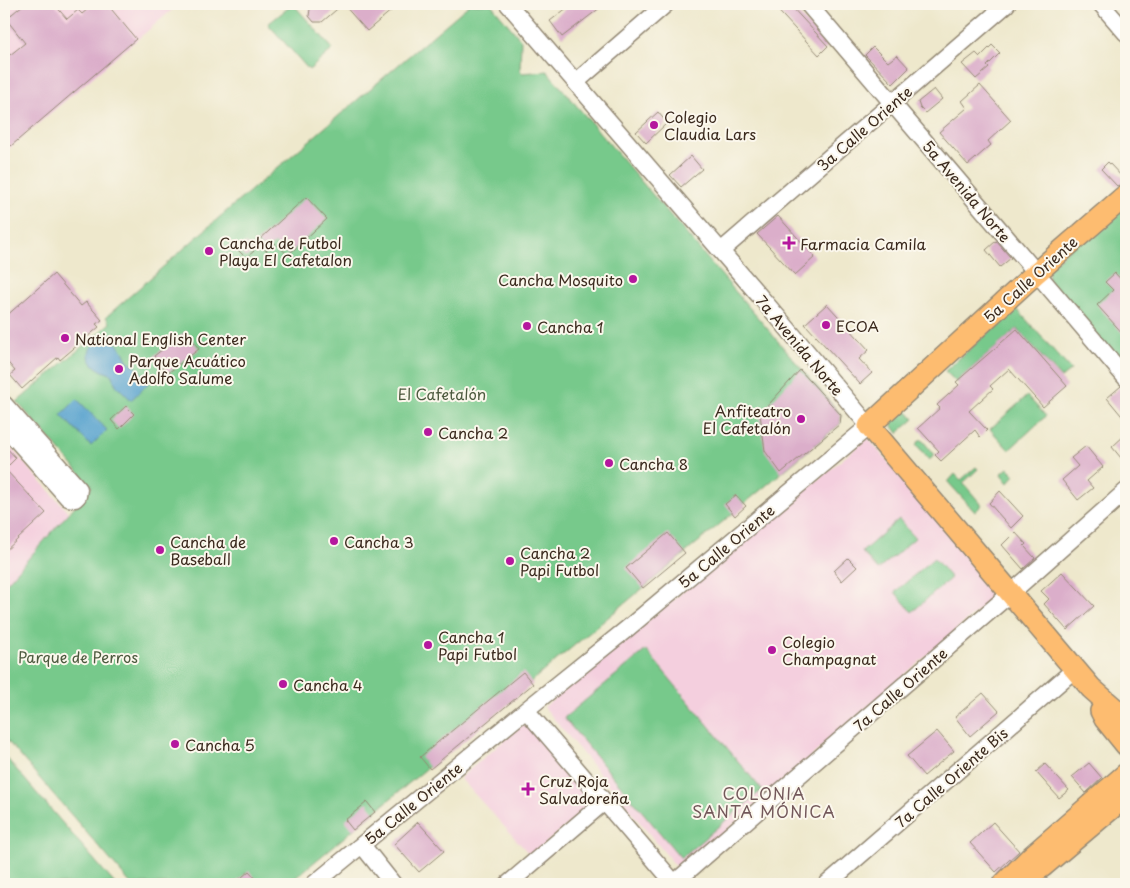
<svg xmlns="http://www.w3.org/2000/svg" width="1130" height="888" viewBox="0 0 1130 888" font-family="'Playpen Sans',sans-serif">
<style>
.built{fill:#f4cfde}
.green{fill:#77c98b;stroke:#597a54}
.water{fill:#56a2ce;stroke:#486676}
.building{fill:#dbaeca}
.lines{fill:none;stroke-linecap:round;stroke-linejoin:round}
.minor-casing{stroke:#948975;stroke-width:19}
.major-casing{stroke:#948975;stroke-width:24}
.minor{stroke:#fff;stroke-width:16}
.major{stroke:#fdbc70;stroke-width:21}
.poi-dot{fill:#b5179e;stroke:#fbf7ec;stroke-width:2}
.labels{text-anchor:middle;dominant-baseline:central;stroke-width:4;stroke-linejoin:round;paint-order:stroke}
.poi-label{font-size:15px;fill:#3b2a1e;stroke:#fbf7ec;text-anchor:start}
.street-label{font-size:15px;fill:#3b2a1e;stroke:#fbf7ec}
.park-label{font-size:15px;fill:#4d5a3f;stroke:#fbf7ec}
.neighbourhood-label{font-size:16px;letter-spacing:1px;fill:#73585a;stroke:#fbf7ec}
</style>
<rect width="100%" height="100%" fill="#fbf7ec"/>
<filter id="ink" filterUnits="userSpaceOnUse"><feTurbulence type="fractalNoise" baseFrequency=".02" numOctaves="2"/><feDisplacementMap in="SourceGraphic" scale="10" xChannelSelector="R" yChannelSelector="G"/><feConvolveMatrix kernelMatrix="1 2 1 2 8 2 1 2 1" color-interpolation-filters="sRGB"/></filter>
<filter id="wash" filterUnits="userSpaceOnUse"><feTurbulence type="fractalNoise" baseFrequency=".0096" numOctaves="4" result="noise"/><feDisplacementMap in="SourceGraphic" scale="20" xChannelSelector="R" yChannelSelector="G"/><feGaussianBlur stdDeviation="1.12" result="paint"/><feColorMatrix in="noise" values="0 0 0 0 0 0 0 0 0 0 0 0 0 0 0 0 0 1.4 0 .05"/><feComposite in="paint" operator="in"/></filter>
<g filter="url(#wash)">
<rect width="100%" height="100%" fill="#eee8cc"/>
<path class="built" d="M11 4H179L4 153V10Z
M868 438 998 593 680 871 544 707Z
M4 440 69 513 4 586Z
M527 721 596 800 531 856 460 778Z"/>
<path class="green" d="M293 4 333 49 309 70 268 24Z
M470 4H491L521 40 520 70 522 73 547 71 841 415 840 424 288 884H131L4 737V586L92 487 17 402 110 323 106 317 222 215Z
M1126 199V373L1048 282 1049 267Z
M1016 308 1071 370 1061 378 1017 329 956 382 945 371Z
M1027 396 1046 416 1009 450 990 429Z
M899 402 914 419 898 433 892 425 890 416Z
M921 439 935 455 929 460 916 444Z
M976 467 978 469 963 483 982 505 975 512 948 482 955 474 961 480Z
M1008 468 1015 475 1008 483 1001 474Z
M899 519 915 538 878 570 862 552Z
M934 558 951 578 912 612 895 592Z
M646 650 762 790 681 858 564 718Z
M4 755 115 884H4Z"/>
<path class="water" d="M105 338 116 343 123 351 127 360 135 366 150 382 131 400 116 385 111 374C88 368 78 348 105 338Z
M77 399 107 430 91 446 61 415Z"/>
<g id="blocks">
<path class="building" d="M24 4H54L67 19 78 10 82 14 94 4H107L136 39 11 146 9 144 4 149V47L10 55 25 43 6 19Z
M316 4H343L322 22H314L309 16 310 9Z
M343 4H399L367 31Z
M572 4H605L562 37 550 21Z
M772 4H789L828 46 819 55Z
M992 45 1000 53 987 66 989 68 976 79 962 64 976 53 980 57Z
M873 47 888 62 897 55 909 68 893 84 865 55Z
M980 85 1011 120 988 141 991 145 968 165 939 132 967 108 962 101Z
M934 89 942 99 925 113 920 108 918 102Z
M658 112 667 123 646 143 636 132Z
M691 156 702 169 681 187 670 175Z
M1108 162 1126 181 1124 183 1117 186 1101 169Z
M306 197 327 219 288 255 275 243 266 251 257 242Z
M778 216 815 257 795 275 757 234Z
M996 241 1011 258 1000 267 986 250Z
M246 243 254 251 246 258 238 250Z
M1115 273 1126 285V337L1097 305 1113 290 1105 282Z
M54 274 81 306 86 302 102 320 96 324 99 327 60 360 58 357 22 389 10 375 15 371 4 358V318Z
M827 304 869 350 859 359 872 373 860 384 805 324Z
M1017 329 1067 386 1043 407 1009 369 990 386 993 389 969 411 987 430 980 437 975 430 941 461 935 455 939 451 918 428 940 408 937 405 959 385 956 382Z
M186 331 199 349 168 373 154 356Z
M800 370 841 415 840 424 781 473 765 451 760 414Z
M1121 386 1126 388V421L1107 398Z
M126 406 134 414 119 429 111 420Z
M1126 434V464L1112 447Z
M4 445 16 458 5 469 46 513 4 552Z
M1086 446 1103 467 1087 481 1093 488 1078 500 1062 480 1078 466 1071 458Z
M1000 491 1023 516 1011 528 989 503Z
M736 495 746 506 735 516 725 504Z
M1015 532 1026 544 1024 546 1035 558 1023 569 1002 545Z
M668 533 685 553 643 588 626 568Z
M848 558 857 567 842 581 834 571Z
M1062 572 1094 606 1067 630 1044 604 1049 599 1041 591Z
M523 672 533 684 430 769 420 757Z
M983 693 999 711 970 736 955 717Z
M937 731 954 751 924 776 907 756Z
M1089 763 1102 778 1086 793 1072 777Z
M1045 764 1069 790 1059 798 1036 772Z
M367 802 375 812 353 830 345 820Z
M418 822 444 851 419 872 394 844Z
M993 822 1019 851 996 872 970 843Z
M249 871 261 884H234Z"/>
</g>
</g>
<g filter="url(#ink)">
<use href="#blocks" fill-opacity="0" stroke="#948975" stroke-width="1"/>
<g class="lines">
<defs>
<path id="minor" d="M808 4 1126 378
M1101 4 1126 33
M576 82 666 4
M721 251 1007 4
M4 404 79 489 78 496 75 499 68 498 4 426
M526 710 675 884
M362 845 393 884
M314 884 526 710 628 628 869 426 782 322 508 4
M508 884 604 802
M673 884 1011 593 1126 491
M827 884 1075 669"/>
<path id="major" d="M1126 195 1036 273 869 426 1091 688 1116 710 1126 722
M1101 711 1105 719 1126 745
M1021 881 1043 866 1126 796
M1004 884 1031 857 1126 774"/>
</defs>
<use href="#minor" class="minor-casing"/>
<use href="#major" class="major-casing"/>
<use href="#minor" class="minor"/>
<use href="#major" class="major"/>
</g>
</g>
<g class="poi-dot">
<circle cx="654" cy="125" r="5"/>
<path d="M786.5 235.5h5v5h5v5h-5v5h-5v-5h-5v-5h5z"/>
<circle cx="209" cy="251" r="5"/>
<circle cx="633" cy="279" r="5"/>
<circle cx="826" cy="325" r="5"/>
<circle cx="527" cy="326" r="5"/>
<circle cx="65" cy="338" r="5"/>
<circle cx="119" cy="369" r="5"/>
<circle cx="801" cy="419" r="5"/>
<circle cx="428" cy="432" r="5"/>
<circle cx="609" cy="463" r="5"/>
<circle cx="334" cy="541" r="5"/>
<circle cx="160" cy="550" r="5"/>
<circle cx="510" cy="561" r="5"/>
<circle cx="428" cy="645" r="5"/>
<circle cx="772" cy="650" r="5"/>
<circle cx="283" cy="684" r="5"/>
<circle cx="175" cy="744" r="5"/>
<path d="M525.5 781.5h5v5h5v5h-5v5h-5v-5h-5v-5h5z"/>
</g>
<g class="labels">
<g class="poi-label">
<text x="664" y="116">Colegio<tspan x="664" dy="17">Claudia Lars</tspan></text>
<text x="219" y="242">Cancha de Futbol<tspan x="219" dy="17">Playa El Cafetalon</tspan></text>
<text x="800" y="243">Farmacia Camila</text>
<text x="623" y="279" text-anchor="end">Cancha Mosquito</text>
<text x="836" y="325">ECOA</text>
<text x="537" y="326">Cancha 1</text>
<text x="75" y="338">National English Center</text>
<text x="129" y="360">Parque Acuático<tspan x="129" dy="17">Adolfo Salume</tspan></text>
<text x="791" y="410" text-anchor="end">Anfiteatro<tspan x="791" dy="17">El Cafetalón</tspan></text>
<text x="438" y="432">Cancha 2</text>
<text x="619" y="463">Cancha 8</text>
<text x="170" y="541">Cancha de<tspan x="170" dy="17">Baseball</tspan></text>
<text x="344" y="541">Cancha 3</text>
<text x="520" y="552">Cancha 2<tspan x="520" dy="17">Papi Futbol</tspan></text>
<text x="438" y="636">Cancha 1<tspan x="438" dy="17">Papi Futbol</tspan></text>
<text x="782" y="641">Colegio<tspan x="782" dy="17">Champagnat</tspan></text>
<text x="293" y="684">Cancha 4</text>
<text x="185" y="744">Cancha 5</text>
<text x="539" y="780">Cruz Roja<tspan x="539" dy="17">Salvadoreña</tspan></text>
</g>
<g class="street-label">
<text transform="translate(864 128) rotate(-41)">3a Calle Oriente</text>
<text transform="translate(967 191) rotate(50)">5a Avenida Norte</text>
<text transform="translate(1030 279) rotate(-42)">5a Calle Oriente</text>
<text transform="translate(800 345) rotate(50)">7a Avenida Norte</text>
<text transform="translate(726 546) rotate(-40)">5a Calle Oriente</text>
<text transform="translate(900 689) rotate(-41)">7a Calle Oriente</text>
<text transform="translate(951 777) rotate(-41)">7a Calle Oriente Bis</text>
<text transform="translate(413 803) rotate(-39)">5a Calle Oriente</text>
</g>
<g class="park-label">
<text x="442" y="393">El Cafetalón</text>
<text x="78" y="656">Parque de Perros</text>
</g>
<g class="neighbourhood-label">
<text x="764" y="793">COLONIA<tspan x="764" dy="18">SANTA MÓNICA</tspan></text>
</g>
</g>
<rect width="1130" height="888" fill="none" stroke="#fbf7ec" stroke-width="20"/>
</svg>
